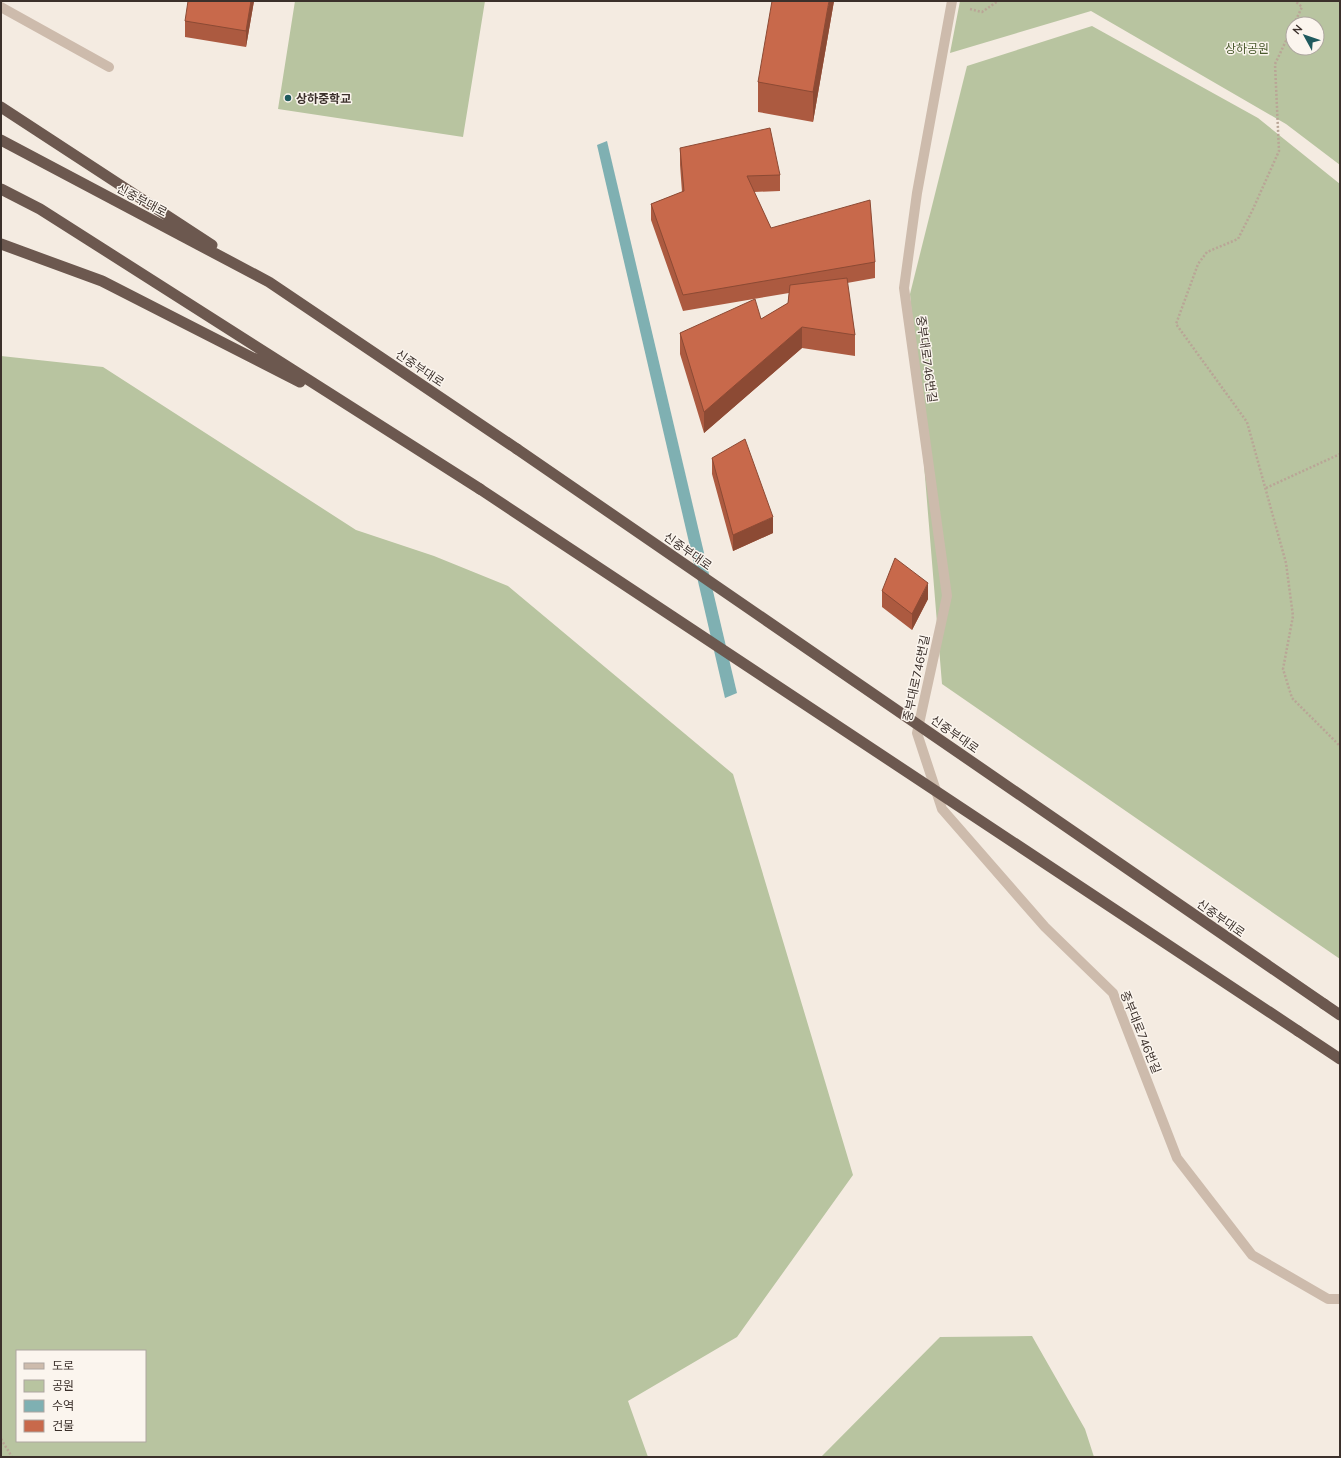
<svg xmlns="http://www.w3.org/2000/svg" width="1341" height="1458" viewBox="0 0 1341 1458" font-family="Mulish,'Noto Sans KR',sans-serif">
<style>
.green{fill:#b8c4a0;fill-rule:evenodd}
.water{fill:#7fb0b2}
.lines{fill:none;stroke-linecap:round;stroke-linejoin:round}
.path{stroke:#b9a596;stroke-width:2.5;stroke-dasharray:2 2;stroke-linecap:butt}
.service{stroke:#cdbbac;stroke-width:10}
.minor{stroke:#cdbbac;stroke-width:10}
.trunk{stroke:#6c584f;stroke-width:11}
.trunk-bridge{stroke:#6c584f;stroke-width:11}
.wall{fill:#ac5a40}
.shaded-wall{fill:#8c4a34}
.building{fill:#c8694b;stroke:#8c4a34}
.poi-dot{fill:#1f5a5e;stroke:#fbf5ee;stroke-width:1.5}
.labels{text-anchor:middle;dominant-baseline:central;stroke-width:3;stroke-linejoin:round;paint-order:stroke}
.park-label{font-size:12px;fill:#4a5a2e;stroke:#fbf5ee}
.poi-label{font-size:12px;font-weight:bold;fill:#3b302b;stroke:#fbf5ee;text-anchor:start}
.street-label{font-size:12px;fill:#3b302b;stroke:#fbf5ee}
</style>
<rect width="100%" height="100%" fill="#f4ebe1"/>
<path class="green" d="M295 1H485L463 137 278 109Z
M960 1H1340V165L1286 124 1091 11 950 53ZM1293 24H1317V48H1293Z
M1092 26 1258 118 1340 184V959L942 684 910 294 967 66Z
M1 356 103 367 356 530 434 556 508 586 733 774 853 1175 737 1337 628 1401 648 1457H1ZM17 1351H145V1441H17Z
M1032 1336 1085 1429 1094 1457H821L940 1337Z"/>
<path class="water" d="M607 141 737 693 725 698 597 145Z"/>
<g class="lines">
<path class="path" d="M970 9 982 12 998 1
M1294 24 1302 7 1295 1
M1293 26 1275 64 1279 151 1253 209 1238 239 1207 252 1198 264 1176 324 1247 422 1286 563 1293 616 1283 669 1292 698 1340 746
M1266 488 1340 454
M1 1439 12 1457"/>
<path class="service" d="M952 1 917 193 904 288 947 596 917 733 942 809 1045 927 1113 993 1177 1158 1252 1255 1328 1299H1340"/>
<path class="minor" d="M1 7 109 67"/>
<path class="trunk" d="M1 107 212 245
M1 140 269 282 517 449
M1 189 40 209 480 489
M1 244 102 281 300 382
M1324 1004 1340 1015
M1298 1031 1340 1059"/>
<path class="trunk-bridge" d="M517 449 1324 1004
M480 489 1298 1031"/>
</g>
<path class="wall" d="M254 1 246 47 185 37V21Z
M834 1 813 122 758 112V82Z
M680 148 780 175V191L754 192 771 228 875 262V278L847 283 855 335V356L802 348 704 433 680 354V333L761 319 788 303 789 293 683 311 651 220V204L682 192 680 165Z
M712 458 773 533 733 551 712 474Z
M882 591 928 599 912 630 882 607Z"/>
<path class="shaded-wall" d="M251 1H254L246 47V31Z
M829 1H834L813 122V92Z
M802 327V348L704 433V412Z
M773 517V533L733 551V535Z
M928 583V599L912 630V614Z"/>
<path class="building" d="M188 1H251L246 31 185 21Z
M772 1H829L813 92 758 82Z
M770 128 780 175 747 176 771 228 870 200 875 262 683 295 651 204 684 191 680 148Z
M847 278 855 335 802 327 704 412 680 333 755 299 761 319 788 303 790 285Z
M745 439 773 517 733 535 712 458Z
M895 558 928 583 912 614 882 591Z"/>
<circle class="poi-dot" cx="288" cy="98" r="4"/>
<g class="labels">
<g class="park-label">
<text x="1247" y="48">상하공원</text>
</g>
<g class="poi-label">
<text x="296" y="98">상하중학교</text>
</g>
<g class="street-label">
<text transform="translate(142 200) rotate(28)">신중부대로</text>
<text transform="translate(927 359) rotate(82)">중부대로746번길</text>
<text transform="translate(420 368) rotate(34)">신중부대로</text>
<text transform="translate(688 551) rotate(35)">신중부대로</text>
<text transform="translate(916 678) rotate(-78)">중부대로746번길</text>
<text transform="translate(955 734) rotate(35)">신중부대로</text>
<text transform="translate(1221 918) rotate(35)">신중부대로</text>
<text transform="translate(1141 1032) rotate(68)">중부대로746번길</text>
</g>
</g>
<rect width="1341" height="1458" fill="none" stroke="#3b302b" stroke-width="4"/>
<rect x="16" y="1350" width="130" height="92" fill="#fbf5ee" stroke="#aea6a0"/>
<rect x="24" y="1363" width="20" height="6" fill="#cdbbac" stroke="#aea6a0"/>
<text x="52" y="1370" font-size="12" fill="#3b302b">도로</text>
<rect x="24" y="1380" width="20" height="12" fill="#b8c4a0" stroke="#aea6a0"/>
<text x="52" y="1390" font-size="12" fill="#3b302b">공원</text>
<rect x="24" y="1400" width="20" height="12" fill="#7fb0b2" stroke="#aea6a0"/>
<text x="52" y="1410" font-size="12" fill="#3b302b">수역</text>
<rect x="24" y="1420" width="20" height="12" fill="#c8694b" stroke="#aea6a0"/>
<text x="52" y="1430" font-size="12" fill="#3b302b">건물</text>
<g transform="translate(1305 36) rotate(310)"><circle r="19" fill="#fbf5ee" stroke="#aea6a0"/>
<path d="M0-3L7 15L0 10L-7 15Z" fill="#1f5a5e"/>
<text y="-6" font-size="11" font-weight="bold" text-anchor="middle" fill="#3b302b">N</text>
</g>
</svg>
